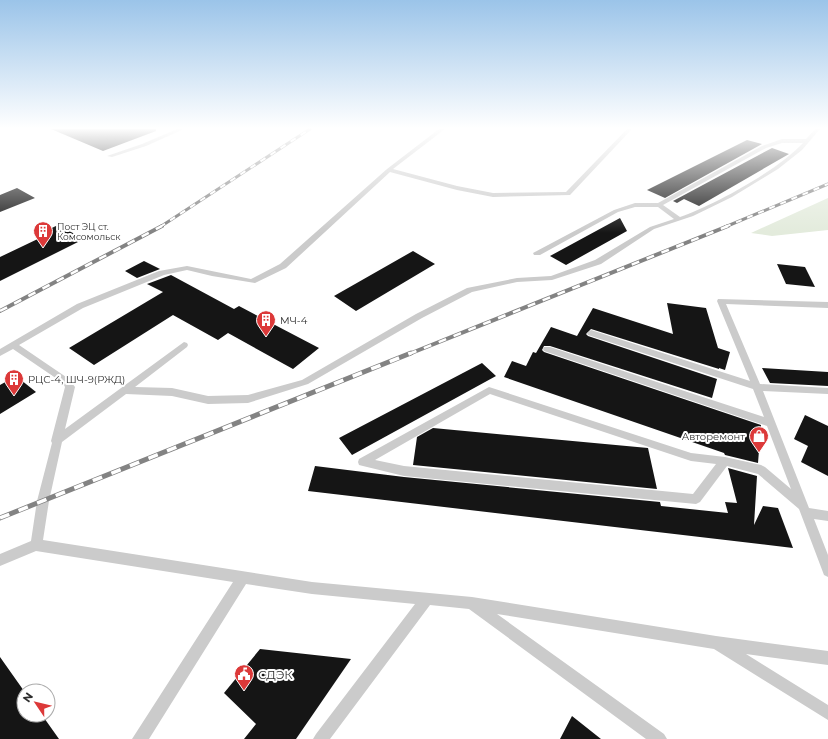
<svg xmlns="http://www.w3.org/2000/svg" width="828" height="739" viewBox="0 0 828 739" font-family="Montserrat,sans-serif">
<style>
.green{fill:#e3ebdc}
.building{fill:#151515}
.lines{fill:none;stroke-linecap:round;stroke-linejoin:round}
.lane{fill:#cbcbcb;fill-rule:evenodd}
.rail-far2-casing{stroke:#838383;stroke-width:3}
.rail-far1-casing{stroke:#838383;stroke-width:4}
.rail-casing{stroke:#838383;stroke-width:5}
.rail-far2{stroke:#fff;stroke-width:2;stroke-dasharray:6;stroke-linecap:butt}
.rail-far1{stroke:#fff;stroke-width:2.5;stroke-dasharray:8;stroke-linecap:butt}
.rail{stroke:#fff;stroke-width:3.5;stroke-dasharray:10;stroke-linecap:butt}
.labels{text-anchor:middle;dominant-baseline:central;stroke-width:4;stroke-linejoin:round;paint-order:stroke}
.far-poi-label{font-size:9px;fill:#2e2e2e;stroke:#fff;text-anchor:start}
.poi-label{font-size:10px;fill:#2e2e2e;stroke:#fff;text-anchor:start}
.near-poi-label{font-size:12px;fill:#2e2e2e;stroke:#fff;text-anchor:start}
</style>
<rect width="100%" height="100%" fill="#fff"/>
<path class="green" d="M828 198V230L772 236 751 233Z"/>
<path class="building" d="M51 129H156V131L103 151Z
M747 140 762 144 665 198 647 190Z
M772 148 789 154 699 206 684 199 677 203 673 201Z
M17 188 35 198 0 212V195Z
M620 218 627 231 566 265 550 256Z
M58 225 84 239 0 281V257L44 236 39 234Z
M413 251 435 264 356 311 334 296Z
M144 261 160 269 137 278 125 271Z
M777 264 805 267 815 287 786 284Z
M171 275 234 309 239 306 319 348 293 369 228 333 218 340 173 315 94 365 69 348 163 292 147 284Z
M667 303 706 308 718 348 730 352 725 370 719 368V369L591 329 586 334 588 336 717 379 712 398 550 346H544L542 350 544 352 761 425 758 463 725 455 724 453 504 377 512 361 526 366 533 352 536 353 551 327 577 336 593 308 673 334Z
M482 363 496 376 352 455 339 438Z
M762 368 828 372V386L770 383Z
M16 376 36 392 0 414V385Z
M805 415 828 426V476L801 462 808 446 794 439Z
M433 428 648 448 657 489 413 465 417 437Z
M315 466 404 477 660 502 661 506 728 513 725 502 737 503 728 468 757 476 754 525 763 506 778 508 793 548 308 491Z
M260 649 351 659 296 739H244L256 724 224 693Z
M0 657 24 691V715H42L59 739H0Z
M572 716 601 739H560Z"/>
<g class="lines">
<path class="lane" d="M177 129H184L146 146 112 157 107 156 142 144Z
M439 129H445L393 169 457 186 493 193 566 192 627 129H632L570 195 493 197 457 190 390 172 286 268 255 283 212 276 187 270 164 275 83 308 19 345 69 379 75 387 65 429 184 342 187 343 188 345 187 347 135 387 172 388 208 396 248 395 302 380 416 314 467 288 517 278 551 276 595 260 650 227 674 219 658 207H635L618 212 540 255H534L533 253 614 210 635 203H658L762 146 782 139H806L815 129H820L802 150 778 169 732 197 693 216 654 229 601 264 552 280 517 282 472 292 422 318 308 384 248 403 208 404 172 396 126 394 62 442 49 501 43 540 312 582 472 597 716 636 828 651V665L746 654 828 705V720L714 649 497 614 664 734 667 739H646L469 609 430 605 330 739H313L316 734 415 604 312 594 246 584 149 739H132L233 582 36 551 0 566V554L31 541 37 501 52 443 51 441 65 387 63 383 13 349 0 356V349L77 304 159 271 187 266 251 279 280 264 387 169ZM782 143H803C778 170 715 205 680 217L663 205 766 148Z
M718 299 828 302V308L726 304 760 384 828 388V394L763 391 809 508 828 511V521L814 519 828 555V577L824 575 799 509 758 474 727 466 700 502 696 504 404 476 363 466 359 465 358 462 359 459 489 387 691 453 725 457 761 465 765 467 791 489 767 426 544 351 543 349 544 347H550L764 417 753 389 588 335 587 333 591 330 594 331 750 381 717 301ZM490 394 691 461 716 464 693 494 404 466 375 460Z"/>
<defs>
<path id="rail-far2" d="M160 227 310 129
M725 227 828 184"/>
<path id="rail-far1" d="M0 311 162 226
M409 354 728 226"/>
<path id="rail" d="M0 518 411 353"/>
</defs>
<use href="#rail-far2" class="rail-far2-casing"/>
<use href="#rail-far1" class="rail-far1-casing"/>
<use href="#rail" class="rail-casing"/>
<use href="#rail-far2" class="rail-far2"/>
<use href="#rail-far1" class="rail-far1"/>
<use href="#rail" class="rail"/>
</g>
<linearGradient id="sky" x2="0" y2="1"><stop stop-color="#9bc4e9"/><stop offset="0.55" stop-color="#fff"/><stop offset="1" stop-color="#fff" stop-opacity="0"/></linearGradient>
<rect width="828" height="233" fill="url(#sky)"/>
<defs>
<symbol id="building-pin" viewBox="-11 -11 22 30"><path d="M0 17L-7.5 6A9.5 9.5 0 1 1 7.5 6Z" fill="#dc3939" stroke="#fff"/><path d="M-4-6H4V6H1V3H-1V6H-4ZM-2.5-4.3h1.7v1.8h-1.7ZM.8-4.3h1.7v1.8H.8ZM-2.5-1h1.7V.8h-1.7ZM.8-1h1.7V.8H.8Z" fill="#fff"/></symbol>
<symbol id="shop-pin" viewBox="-11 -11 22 30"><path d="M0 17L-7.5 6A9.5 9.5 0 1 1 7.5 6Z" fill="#dc3939" stroke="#fff"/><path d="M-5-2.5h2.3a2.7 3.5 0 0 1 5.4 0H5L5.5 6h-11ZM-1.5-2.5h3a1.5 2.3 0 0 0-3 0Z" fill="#fff"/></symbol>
<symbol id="civic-pin" viewBox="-11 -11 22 30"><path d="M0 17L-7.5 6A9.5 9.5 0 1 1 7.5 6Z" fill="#dc3939" stroke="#fff"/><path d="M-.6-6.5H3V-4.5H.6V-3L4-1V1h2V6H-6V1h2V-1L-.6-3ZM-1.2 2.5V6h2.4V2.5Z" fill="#fff"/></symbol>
</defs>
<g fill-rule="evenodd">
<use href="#building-pin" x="32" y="220" width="22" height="30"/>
<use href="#building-pin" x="255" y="309" width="22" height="30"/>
<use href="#building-pin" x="3" y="368" width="22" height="30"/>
<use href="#shop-pin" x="748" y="425" width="22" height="30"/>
<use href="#civic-pin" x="233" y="663" width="22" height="30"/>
</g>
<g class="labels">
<g class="far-poi-label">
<text x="57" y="226">Пост ЭЦ ст.<tspan x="57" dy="10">Комсомольск</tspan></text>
</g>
<g class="poi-label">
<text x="280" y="320">МЧ-4</text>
<text x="28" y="379">РЦС-4, ШЧ-9(РЖД)</text>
<text x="745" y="436" text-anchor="end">Авторемонт</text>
</g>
<g class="near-poi-label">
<text x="258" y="674">СДЭК</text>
</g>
</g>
<g transform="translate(36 703) rotate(305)"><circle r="19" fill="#ffffff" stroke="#ababab"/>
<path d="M0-3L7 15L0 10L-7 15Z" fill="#dc3939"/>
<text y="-6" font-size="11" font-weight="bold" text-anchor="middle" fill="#2e2e2e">N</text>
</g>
</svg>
